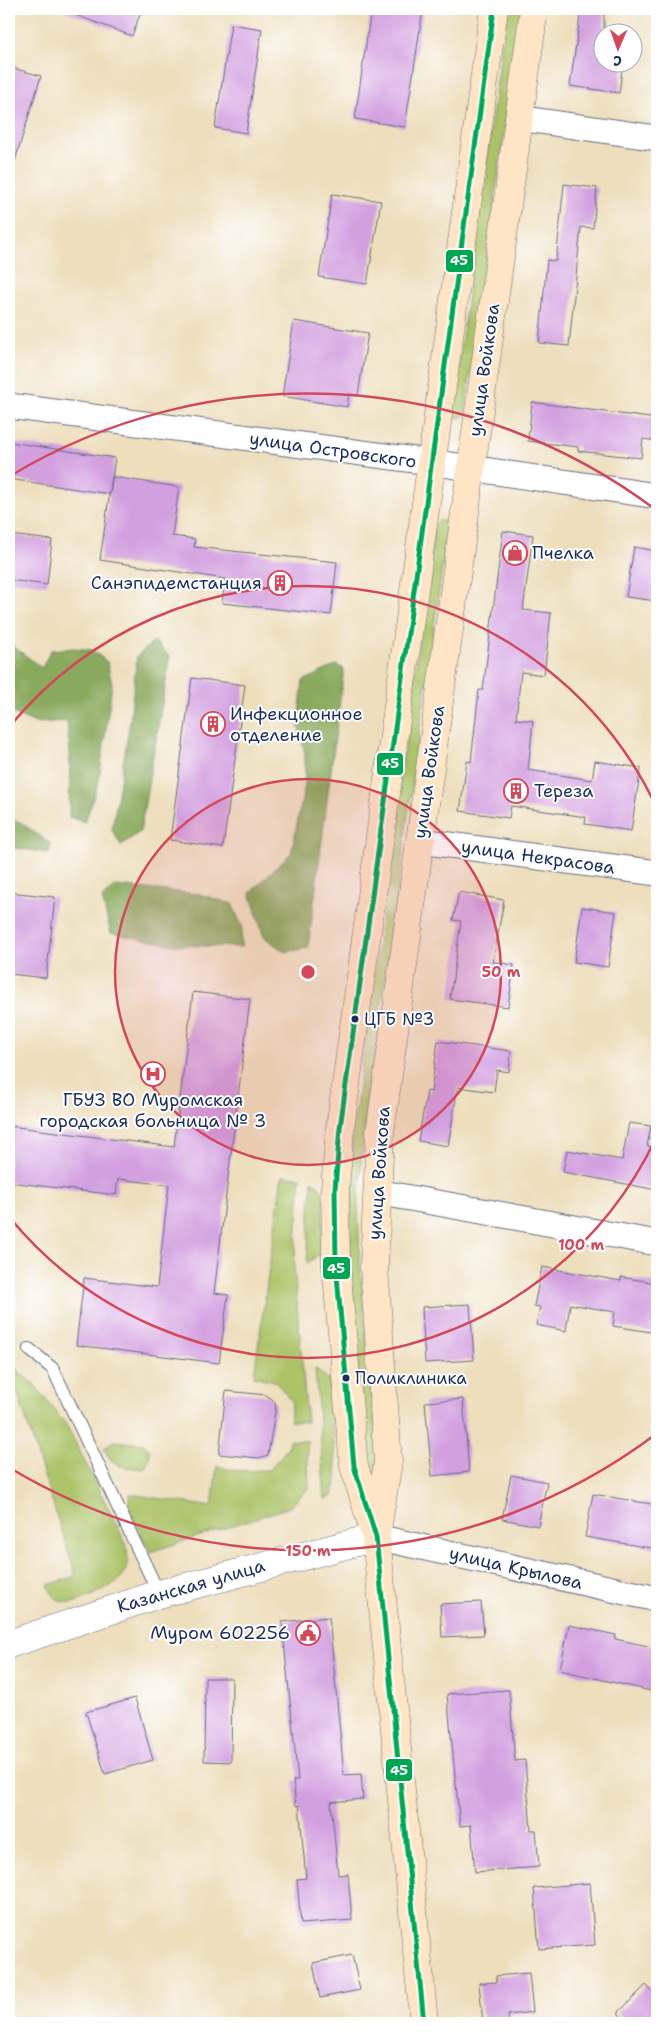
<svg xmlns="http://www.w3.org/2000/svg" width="666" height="2032" viewBox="0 0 666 2032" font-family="'Shantell Sans',sans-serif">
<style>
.green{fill:#acc368;stroke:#647963}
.forest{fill:#89a95c;stroke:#526c5d}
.building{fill:#d29fdf}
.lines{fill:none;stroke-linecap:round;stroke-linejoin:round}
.service-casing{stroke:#646c7f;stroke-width:14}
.minor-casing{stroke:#646c7f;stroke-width:27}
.tertiary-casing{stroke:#646c7f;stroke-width:29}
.secondary-casing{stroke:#646c7f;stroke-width:29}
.service{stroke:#fff;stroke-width:12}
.minor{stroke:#fff;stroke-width:25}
.tertiary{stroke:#fff;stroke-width:28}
.secondary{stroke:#fee5c5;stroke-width:28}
.bus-1-casing{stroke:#fff;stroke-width:9}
.bus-1{stroke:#00a651;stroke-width:5}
.ring{fill:none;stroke:#d1495b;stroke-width:2.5}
.bus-dot{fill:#1b2f5e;stroke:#fff;stroke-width:2}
.labels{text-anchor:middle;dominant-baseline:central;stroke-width:4;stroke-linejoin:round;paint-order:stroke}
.bus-label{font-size:17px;fill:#1b2f5e;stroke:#fff;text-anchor:start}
.street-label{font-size:18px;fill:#1b2f5e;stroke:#fff}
.poi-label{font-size:18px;fill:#1b2f5e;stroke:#fff;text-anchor:start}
.centre{fill:#d1495b;stroke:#fff;stroke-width:2.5}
.ring-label{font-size:15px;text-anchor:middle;font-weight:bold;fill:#d1495b;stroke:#fff;stroke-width:4;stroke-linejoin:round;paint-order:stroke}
.line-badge{stroke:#fff;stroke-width:2}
.badge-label{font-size:14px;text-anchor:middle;font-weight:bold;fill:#fff}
</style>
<rect width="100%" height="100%" fill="#fff"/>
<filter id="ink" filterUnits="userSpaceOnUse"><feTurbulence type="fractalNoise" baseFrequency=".02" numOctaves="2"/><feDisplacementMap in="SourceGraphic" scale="10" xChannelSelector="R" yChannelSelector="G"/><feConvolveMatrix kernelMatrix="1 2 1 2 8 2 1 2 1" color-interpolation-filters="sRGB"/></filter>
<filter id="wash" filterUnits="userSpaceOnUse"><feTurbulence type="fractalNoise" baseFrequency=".0096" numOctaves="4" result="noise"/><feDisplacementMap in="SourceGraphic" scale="20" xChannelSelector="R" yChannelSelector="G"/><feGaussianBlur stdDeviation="1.12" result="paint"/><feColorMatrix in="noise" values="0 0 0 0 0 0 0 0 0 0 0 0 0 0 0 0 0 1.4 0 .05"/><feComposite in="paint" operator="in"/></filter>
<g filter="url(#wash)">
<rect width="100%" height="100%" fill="#eddebc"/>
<path class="green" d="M507 9H521L465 413 461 418 453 417 452 412Z
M439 520 446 522 448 526 364 1131 358 1205 360 1267 380 1482 367 1483 350 1266 348 1198 353 1130 435 525Z
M282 1176 301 1177 294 1268 307 1422 290 1421 292 1401 275 1381 254 1376Z
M312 1180 324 1191 322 1252 307 1264Z
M9 1364 34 1384 67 1426 126 1544C133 1576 118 1583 93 1595 83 1599 74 1605 63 1602 55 1600 51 1592 48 1585L76 1576 16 1388 9 1390Z
M315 1368 329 1380 337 1480 332 1496 325 1499Z
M289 1440 307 1441 309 1488 290 1507 150 1552 128 1508 130 1494 212 1507 217 1466 236 1471 269 1470 288 1448Z
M113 1441 143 1444 150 1450 149 1459 144 1469C123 1466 114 1470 104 1448Z"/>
<path class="forest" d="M155 641 170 657 140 832 121 845 112 830 130 721 137 656Z
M9 643 42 668 51 650 74 648 92 650 107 662 112 684 99 781 85 822 69 817 70 754 67 721 35 723 9 711Z
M336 665 344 669 308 948 285 952 264 937 250 893 291 853 305 785V753L298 723 303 681Z
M9 819 20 822 51 844 49 853 9 847Z
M115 886 199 894 232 904 242 926 241 947 173 945 111 933 102 898Z"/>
<g id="blocks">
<path class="building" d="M66 9H142L132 36 65 11Z
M371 9H423L405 127 355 119Z
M581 9H604V62H623L619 93 570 86Z
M231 24 262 29 246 133 215 128Z
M9 67 41 76 14 164 9 163Z
M564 184 597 188 593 228 581 227 569 346 539 343 547 260 556 261Z
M332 194 381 201 367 284 319 277Z
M294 321 368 333 358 395 349 394 347 407 282 396Z
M532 402 657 419V441L643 439 641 458 578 451V447L528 441Z
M9 442 115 458 110 494 9 479Z
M112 477 179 487 172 536 195 539 194 547 337 562 331 615 222 603 225 579 100 560Z
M503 531 533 535 523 610 551 613 544 675 521 672 516 719 533 721 528 770 592 780 595 761 641 768 631 831 585 824 586 817 511 806 509 818 460 811 467 761 471 762 479 690H483Z
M9 535 52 540 47 585 9 580Z
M634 547 657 551V601L626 597Z
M192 678 245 685 223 848 170 840Z
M9 892 55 897 46 978 9 974Z
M459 892 504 900 493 962 514 965 508 1007 450 999 461 921 453 920Z
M582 907 616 912 608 967 574 962Z
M193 992 250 999 214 1293 228 1295 219 1363 76 1345 84 1278 157 1287 169 1185 118 1179 116 1195 9 1182V1126L174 1147Z
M438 1041 511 1051 509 1072 497 1070 494 1092 458 1087 448 1146 418 1141 427 1091 431 1092Z
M629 1123 651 1126 647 1146 657 1148V1190L563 1172 567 1150 622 1160Z
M542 1267 621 1281V1277L657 1283V1333L613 1326 615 1312 570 1304 566 1331 536 1325 540 1307 534 1306Z
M470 1304 474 1360 425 1363 422 1307Z
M226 1391 266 1395 272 1399 276 1405 268 1455 259 1458 219 1454Z
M463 1399 469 1472 432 1476 425 1402Z
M511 1475 547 1482 538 1526 502 1519Z
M593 1494 657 1505V1549L585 1537Z
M481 1602 484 1635 442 1637 440 1604Z
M329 1617 344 1775 361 1774 363 1799 331 1802 338 1875 348 1874 352 1920 301 1924 297 1879 306 1878 299 1805 296 1806 293 1780H298L282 1622Z
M569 1625 616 1635 615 1639 657 1648V1680L655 1692 560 1670Z
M205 1678H232L231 1762 204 1761Z
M509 1690 515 1761 525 1760 531 1830H536L539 1867 475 1872 471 1825 460 1826 447 1694Z
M135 1698 153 1760 105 1774 86 1712Z
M590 1883 595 1945 539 1949 534 1888Z
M352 1955 360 1990 320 1998 313 1963Z
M529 1973 533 2012 508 2015 509 2023H483L479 1983 497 1982 496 1976Z
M646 1985 657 1996V2023H628L618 2013Z"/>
</g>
</g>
<g filter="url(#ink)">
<use href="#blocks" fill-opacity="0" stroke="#646c7f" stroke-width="1"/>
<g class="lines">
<defs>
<path id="service" d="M29 1349 53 1369 159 1594"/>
<path id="minor" d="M518 118 657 138
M9 406 430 462 657 496
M420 841 657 873
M377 1192 657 1243
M376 1537 657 1599"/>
<path id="tertiary" d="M9 1644 159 1594 376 1537"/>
<path id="secondary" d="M377 1530 388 1462 374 1267 380 1133 534 9
M424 2023 376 1537 354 1466 336 1265 335 1189 340 1128 494 9"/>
</defs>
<use href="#service" class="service-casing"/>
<use href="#minor" class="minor-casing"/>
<use href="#tertiary" class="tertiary-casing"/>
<use href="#secondary" class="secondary-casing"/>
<use href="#service" class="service"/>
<use href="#minor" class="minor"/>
<use href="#tertiary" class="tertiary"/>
<use href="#secondary" class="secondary"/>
<defs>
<path id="bus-1" d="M424 2023 376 1537 354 1466 336 1265 335 1189 340 1128 494 9"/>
</defs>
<use href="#bus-1" class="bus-1-casing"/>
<use href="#bus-1" class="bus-1"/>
</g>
</g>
<circle cx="308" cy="972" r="193" fill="#d1495b" fill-opacity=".12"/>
<g class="ring">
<circle cx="308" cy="972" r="193"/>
<path d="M656 1138A386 386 0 0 1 10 1218M10 726A386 386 0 0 1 656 806"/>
<path d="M656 1434A579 579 0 0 1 10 1468M10 476A579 579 0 0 1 656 510"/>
</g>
<defs>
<symbol id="shop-ring" viewBox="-11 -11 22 22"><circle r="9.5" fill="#fff" stroke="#d1495b" stroke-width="1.5"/><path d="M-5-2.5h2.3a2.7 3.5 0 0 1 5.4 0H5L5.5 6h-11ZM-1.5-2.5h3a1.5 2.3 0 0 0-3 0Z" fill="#d1495b"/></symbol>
<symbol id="building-ring" viewBox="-11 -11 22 22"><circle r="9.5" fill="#fff" stroke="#d1495b" stroke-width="1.5"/><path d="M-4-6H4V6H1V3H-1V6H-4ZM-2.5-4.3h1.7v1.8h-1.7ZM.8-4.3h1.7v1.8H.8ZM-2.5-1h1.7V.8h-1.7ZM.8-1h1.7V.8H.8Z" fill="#d1495b"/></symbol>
<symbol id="hospital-ring" viewBox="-11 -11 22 22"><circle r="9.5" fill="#fff" stroke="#d1495b" stroke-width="1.5"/><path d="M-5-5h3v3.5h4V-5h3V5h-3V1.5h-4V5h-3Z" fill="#d1495b"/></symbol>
<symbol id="civic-ring" viewBox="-11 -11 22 22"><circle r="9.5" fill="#fff" stroke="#d1495b" stroke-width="1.5"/><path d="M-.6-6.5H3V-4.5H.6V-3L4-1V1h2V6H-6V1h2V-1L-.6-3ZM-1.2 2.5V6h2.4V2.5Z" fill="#d1495b"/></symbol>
</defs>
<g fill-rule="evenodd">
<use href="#shop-ring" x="501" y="539" width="28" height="28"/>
<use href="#building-ring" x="266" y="569" width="28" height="28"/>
<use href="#building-ring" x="199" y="710" width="28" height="28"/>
<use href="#building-ring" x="502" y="777" width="28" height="28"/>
<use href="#hospital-ring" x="139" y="1060" width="28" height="28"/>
<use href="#civic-ring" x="294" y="1619" width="28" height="28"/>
</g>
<g class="bus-dot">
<circle cx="355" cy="1019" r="4.5"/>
<circle cx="346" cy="1378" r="4.5"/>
</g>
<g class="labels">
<g class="bus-label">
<text x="364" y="1019">ЦГБ №3</text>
<text x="355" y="1378">Поликлиника</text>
</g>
<g class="street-label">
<text transform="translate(484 370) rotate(-82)">улица Войкова</text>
<text transform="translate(333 450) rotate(8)">улица Островского</text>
<text transform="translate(429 772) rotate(-82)">улица Войкова</text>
<text transform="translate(538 857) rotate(8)">улица Некрасова</text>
<text transform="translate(379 1173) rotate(-86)">улица Войкова</text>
<text transform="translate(516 1568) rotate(13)">улица Крылова</text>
<text transform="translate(191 1586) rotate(-16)">Казанская улица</text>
</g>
<g class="poi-label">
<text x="532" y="553">Пчелка</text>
<text x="262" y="583" text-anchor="end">Cанэпидемстанция</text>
<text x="230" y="714">Инфекционное<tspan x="230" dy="21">отделение</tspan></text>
<text x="534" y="791">Тереза</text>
<text x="153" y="1100" text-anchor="middle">ГБУЗ ВО Муромская<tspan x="153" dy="21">городская больница № 3</tspan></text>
<text x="290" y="1633" text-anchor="end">Муром 602256</text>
</g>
</g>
<circle cx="308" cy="972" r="8" class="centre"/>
<g class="ring-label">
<text x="501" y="977">50 m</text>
<text x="581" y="1250">100 m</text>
<text x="308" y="1556">150 m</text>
</g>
<g class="line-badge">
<rect x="445" y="249" width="29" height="24" rx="5" fill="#00a651"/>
<rect x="376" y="752" width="28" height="24" rx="5" fill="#00a651"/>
<rect x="322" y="1256" width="29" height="24" rx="5" fill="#00a651"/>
<rect x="385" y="1758" width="28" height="24" rx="5" fill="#00a651"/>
</g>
<g class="badge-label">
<text x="459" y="265">45</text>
<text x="390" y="768">45</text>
<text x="336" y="1273">45</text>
<text x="399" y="1775">45</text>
</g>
<rect width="666" height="2032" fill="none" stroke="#fff" stroke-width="30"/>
<g transform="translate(618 48) rotate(182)"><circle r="24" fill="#ffffff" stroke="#a4acbf"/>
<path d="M0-4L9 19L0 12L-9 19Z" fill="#d1495b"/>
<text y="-8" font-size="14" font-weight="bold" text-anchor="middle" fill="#1b2f5e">С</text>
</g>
</svg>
